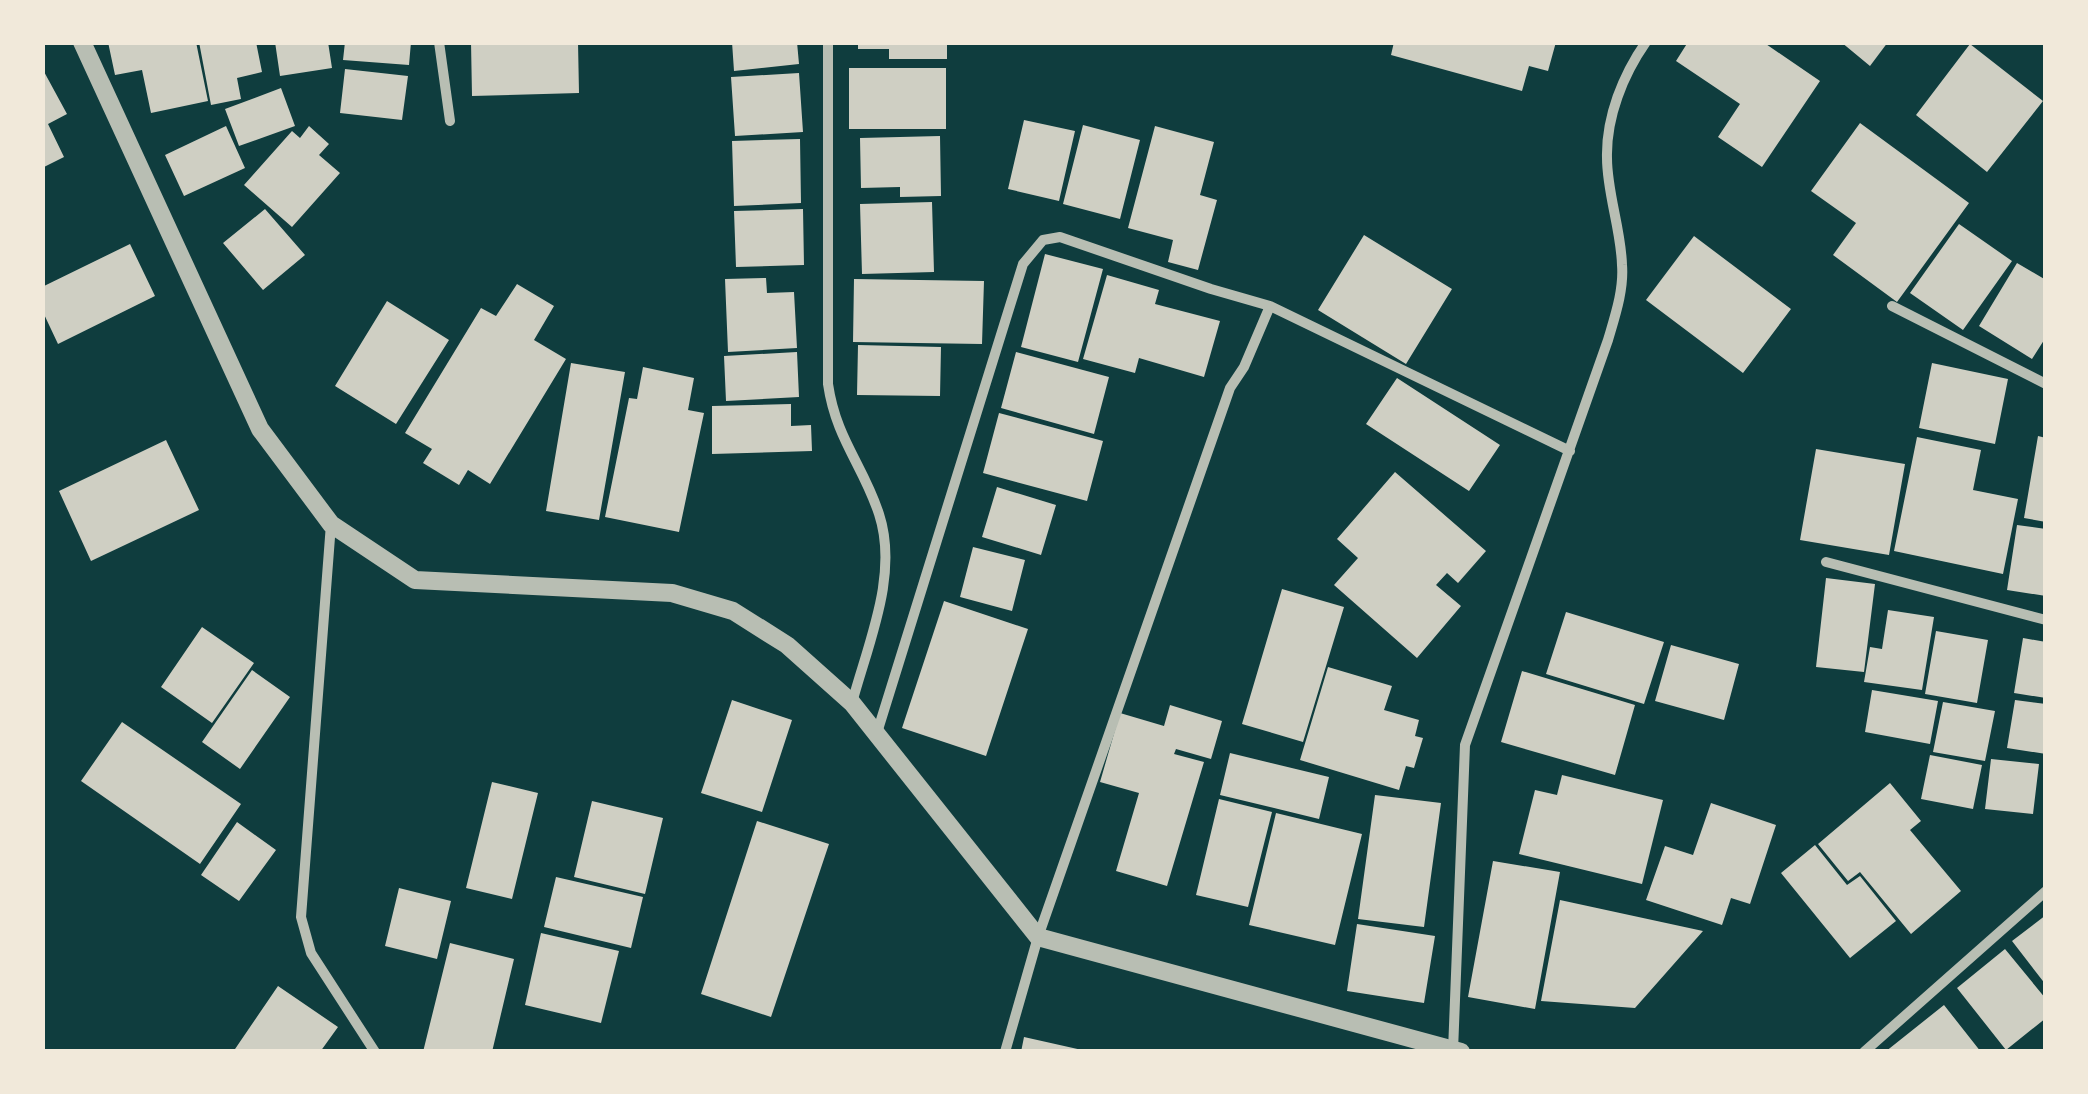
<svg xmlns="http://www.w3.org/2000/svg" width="2088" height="1094" viewBox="0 0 2088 1094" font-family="'Titillium Web',sans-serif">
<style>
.building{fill:#cfcfc3}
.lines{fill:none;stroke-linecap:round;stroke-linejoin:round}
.minor{stroke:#b8beb3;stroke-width:10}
.tertiary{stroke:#b8beb3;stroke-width:18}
</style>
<rect width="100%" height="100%" fill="#0f3d3e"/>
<path class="building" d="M108 42H196L208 101 151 113 142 70 115 75Z
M199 42H256L262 72 237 78 241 99 211 105Z
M275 42H328L332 68 280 76Z
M345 42H411L409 65 343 60Z
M471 42H578L579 93 472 96Z
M732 42H797L799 64 734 71Z
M858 42H947V59H889V49H858Z
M1394 42H1556L1548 71 1529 66 1522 91 1391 55Z
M1688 42H1763L1820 81 1762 167 1718 137 1740 104 1676 61Z
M1841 42H1888L1870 66Z
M1970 44 2043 101 1987 172 1916 115Z
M42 68 67 114 48 124 64 157 42 168Z
M849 68H946V129H849Z
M345 69 408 76 402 120 340 113Z
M799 73 803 132 735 136 731 77Z
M281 88 295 126 239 146 225 109Z
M1024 120 1075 131 1059 201 1008 189Z
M1860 123 1969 203 1897 302 1833 255 1856 223 1811 191Z
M1083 125 1140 140 1120 219 1063 204Z
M226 126 245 168 184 196 165 155Z
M309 126 329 144 319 155 340 173 292 227 244 185 292 131 300 138Z
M1155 126 1214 142 1200 195 1217 200 1198 270 1168 262 1173 240 1128 228Z
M940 136 941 196 900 197V187L861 188 860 138Z
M800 139 801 203 734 206 732 141Z
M932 202 934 272 862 274 860 204Z
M265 209 305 255 263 290 223 243Z
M803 209 804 265 736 267 734 211Z
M1959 224 2012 261 1963 330 1910 293Z
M1364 235 1452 289 1406 364 1318 310Z
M1694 236 1791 309 1743 373 1646 300Z
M130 244 155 296 58 344 42 310V287Z
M1045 254 1103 269 1078 362 1021 347Z
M2017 263 2046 280V337L2032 359 1979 326Z
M1107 275 1159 290 1155 304 1220 321 1204 377 1139 358 1135 373 1083 359Z
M766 278 767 293 794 292 797 348 728 352 725 279Z
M854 279 984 281 982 344 853 342Z
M517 284 554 306 534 340 566 359 490 484 468 470 459 485 423 463 432 449 405 433 481 308 496 316Z
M387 301 449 340 396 424 335 386Z
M858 345 941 347 940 396 857 395Z
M797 352 799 397 726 401 724 356Z
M1016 352 1109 377 1094 434 1001 408Z
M571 363 625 372 599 520 546 511Z
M1932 363 2008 379 1995 444 1919 428Z
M643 367 694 378 688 410 704 413 679 532 605 517 629 398 637 399Z
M1397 378 1500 445 1469 491 1366 424Z
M791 404V426L811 425 812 451 712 454V406Z
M999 413 1103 441 1087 501 983 473Z
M2038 436 2046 438V522L2024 518Z
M1917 437 1981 450 1973 490 2018 499 2003 574 1894 551Z
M166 440 199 510 91 561 59 491Z
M1816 449 1905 464 1889 555 1800 540Z
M1395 472 1486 551 1458 583 1447 573 1436 585 1461 606 1417 658 1334 585 1358 558 1337 539Z
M997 487 1056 505 1041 555 982 537Z
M2017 525 2046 529V596L2007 590Z
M973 547 1025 560 1012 611 960 597Z
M1826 578 1875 584 1864 672 1816 667Z
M1282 589 1344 607 1303 742 1242 724Z
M944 601 1028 629 986 756 902 728Z
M1888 610 1934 617 1922 690 1864 682 1870 647 1882 649Z
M1566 612 1664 642 1644 704 1546 674Z
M202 627 254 663 212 723 161 687Z
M1936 631 1988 640 1977 703 1925 694Z
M2023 638 2046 642V698L2014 693Z
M1671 645 1739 664 1724 720 1655 701Z
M1328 667 1392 686 1384 710 1419 720 1415 736 1423 738 1414 768 1406 766 1399 790 1300 760Z
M252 670 290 697 240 769 202 742Z
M1522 671 1635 705 1615 775 1501 742Z
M1872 690 1938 701 1930 744 1865 732Z
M732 700 792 720 762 812 701 793Z
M2015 700 2046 704V754L2007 748Z
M1943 702 1995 711 1985 761 1933 752Z
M1170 705 1222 721 1211 759 1176 749 1174 754 1204 762 1167 886 1116 871 1139 793 1100 782 1120 713 1164 726Z
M122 722 241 804 200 864 81 781Z
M1230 753 1329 777 1319 819 1220 795Z
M1930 755 1982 765 1973 809 1921 799Z
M1991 759 2039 764 2033 814 1985 809Z
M1562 775 1663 800 1642 884 1519 854 1535 790 1557 795Z
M492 782 538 793 512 899 466 888Z
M1890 783 1921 821 1910 830 1961 891 1911 934 1860 872 1848 881 1818 844Z
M1375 795 1441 803 1424 927 1358 919Z
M1219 799 1272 812 1248 907 1196 895Z
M592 801 663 818 645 894 574 877Z
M1711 803 1776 825 1750 904 1731 898 1722 925 1646 900 1665 846 1693 855Z
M1276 813 1362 834 1335 945 1249 925Z
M757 821 829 844 771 1017 701 994Z
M237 822 276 850 239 901 201 875Z
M1815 845 1847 885 1860 876 1896 921 1850 958 1781 873Z
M1493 861 1560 872 1535 1009 1468 997Z
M556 877 643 897 631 948 544 927Z
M399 888 451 901 437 959 385 946Z
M1560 900 1703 931 1635 1008 1541 1001Z
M2046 915V985L2012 941Z
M1357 924 1435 936 1424 1003 1347 991Z
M541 933 619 951 601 1023 525 1005Z
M450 943 514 959 492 1052H423Z
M2005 949 2046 999V1018L2006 1050 1957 988Z
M278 986 338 1027 320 1052H233Z
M1944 1005 1981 1052H1885Z
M1024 1037 1082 1050V1052H1021Z"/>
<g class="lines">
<path class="minor" d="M439 42 450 121
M828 42V384C836 439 863 465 879 514 899 575 868 643 852 703
M1270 306 1570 451
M1892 306 2046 384
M331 524 301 917 311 953 375 1052
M1826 562 2046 620
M876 736 1023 264 1043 240 1060 237 1211 289 1270 306 1244 367 1230 388 1038 937 1005 1052
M1453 1051 1465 745 1608 340C1615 316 1624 290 1622 265 1621 229 1607 193 1607 158 1606 117 1623 75 1646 42
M1864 1052 2046 891"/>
<path class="tertiary" d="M82 42 260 429 331 524 415 580 672 593 733 611 787 645 852 703 1038 937 1461 1052"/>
</g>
<rect width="2088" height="1094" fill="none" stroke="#f1e9da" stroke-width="90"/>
</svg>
